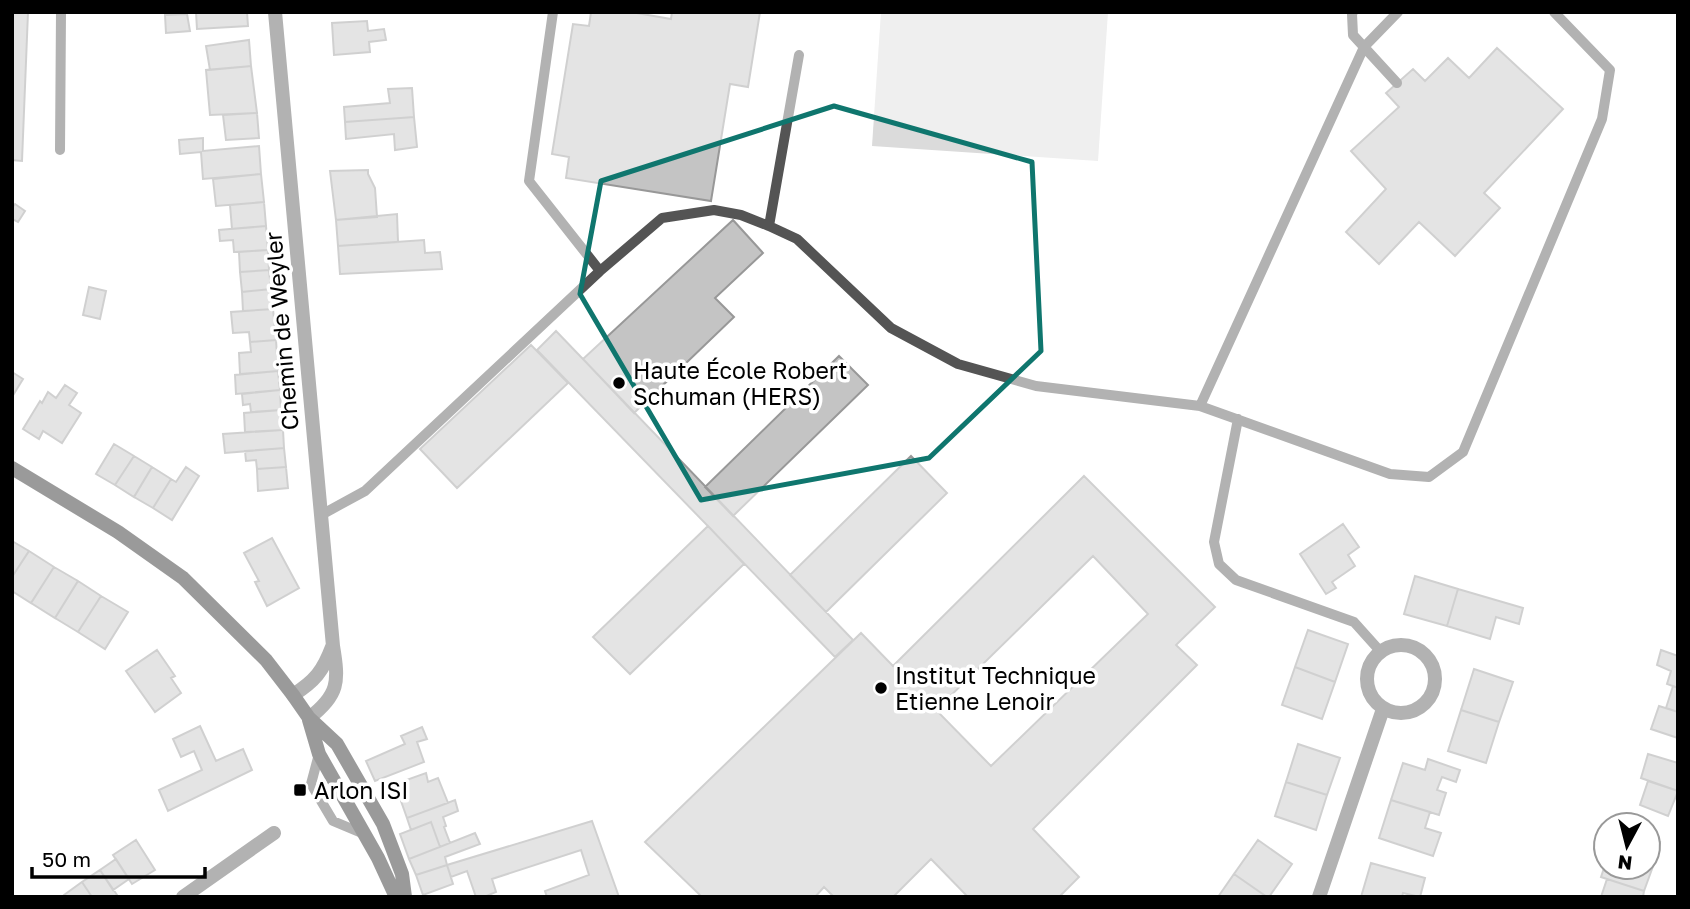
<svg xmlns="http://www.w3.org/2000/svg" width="1690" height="909" viewBox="0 0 1690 909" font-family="'Golos Text',sans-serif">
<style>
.green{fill:#dbdbdb}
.building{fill:#c4c4c4;stroke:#989898;stroke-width:2;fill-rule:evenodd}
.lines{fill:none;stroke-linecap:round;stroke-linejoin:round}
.service{stroke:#545454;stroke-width:10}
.minor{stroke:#545454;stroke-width:14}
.secondary{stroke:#212121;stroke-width:14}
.marked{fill:none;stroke:#0f766e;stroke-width:5;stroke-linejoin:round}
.poi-dot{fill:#000;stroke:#fff;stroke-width:2.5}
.labels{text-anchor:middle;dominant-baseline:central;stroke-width:7;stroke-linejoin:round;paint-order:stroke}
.street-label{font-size:23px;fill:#000;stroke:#fff}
.poi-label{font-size:23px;fill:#000;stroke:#fff;text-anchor:start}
</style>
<rect width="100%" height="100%" fill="#fff"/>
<path class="green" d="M881 12H1108L1098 161 872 146Z"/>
<path class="building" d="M12 12H28L22 161 12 160Z
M196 12H247L248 26 197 29Z
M591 12H631L671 19 672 12H760L748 87 730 84 711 201 566 178 569 157 552 154 573 24 589 26Z
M187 14 190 31 166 33 165 15Z
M367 21 368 31 384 29 386 40 369 42 370 52 334 55 332 23Z
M249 40 251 66 210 70 206 46Z
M1497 48 1563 109 1484 193 1500 208 1455 256 1419 222 1379 264 1346 232 1386 189 1351 151 1399 107 1386 93 1413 69 1425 81 1448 58 1469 78Z
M251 66 257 113 210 115 206 70Z
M412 88 414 117 345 122 344 107 390 103 388 89Z
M257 113 259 138 226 140 223 115Z
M414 117 417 147 395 150 394 134 346 139 345 122Z
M203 138V151L259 146 261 174 203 179 201 152 180 154 179 140Z
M368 170V174L375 188 377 217 336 220 330 171Z
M261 174 264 202 216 206 213 179Z
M264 202 266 226 232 229 230 205Z
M15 204 25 211 18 222 12 219V208Z
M397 214 398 242 338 246 336 220Z
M733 220 763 253 715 298 734 317 634 413 583 359Z
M266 226 268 250 234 252 233 240 220 241 219 230Z
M424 240 425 253 440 252 442 269 340 274 338 246Z
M268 250 269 270 240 272 239 252Z
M269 270 271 289 242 292 240 272Z
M89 287 106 291 100 319 83 315Z
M271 289 273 309 243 311 242 292Z
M273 309 276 340 250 342 249 332 233 333 231 312Z
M556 331 853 640 835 657 537 350Z
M276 340 278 371 240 374 239 353 251 352 250 342Z
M531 345 568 383 457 488 420 449Z
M839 356 868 385 733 516 705 487Z
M278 371 280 390 236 394 235 375Z
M12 372 23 379 12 397Z
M65 385 77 393 69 405 81 413 62 443 43 431 39 439 23 429 40 401 42 403 48 392 56 398Z
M280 390 281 410 251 412 250 404 243 405 242 394Z
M281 410 283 430 245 432 244 413Z
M283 430 284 448 225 453 223 434Z
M114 444 134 456 115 485 96 474Z
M284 448 286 467 257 469 256 460 246 461 245 451Z
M134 456 152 467 134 497 115 485Z
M911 456 947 493 826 612 790 575Z
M152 467 171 479 153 508 134 497Z
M186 467 199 476 172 520 153 508 171 479 176 482Z
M286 467 288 488 258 491 257 469Z
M1084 476 1215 607 1176 645 1197 665 1033 829 1079 877 1059 897H968L931 859 893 897H834L824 887 815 897H702L645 842 861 633 893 666ZM1093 556 1148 614 991 766 936 710Z
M1343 524 1359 547 1348 555 1355 566 1332 582 1336 588 1326 594 1300 554Z
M708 526 744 564 630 674 593 637Z
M272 538 299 588 267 606 255 582 259 581 244 553Z
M12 541 29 551 12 577Z
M29 551 54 567 31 603 12 591V577Z
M54 567 78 581 55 618 31 603Z
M1415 576 1458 589 1447 626 1404 614Z
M78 581 101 596 78 632 55 618Z
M1458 589 1523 608 1519 624 1496 617 1490 639 1447 626Z
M101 596 128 612 105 649 78 632Z
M1308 630 1348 644 1335 682 1295 667Z
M157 650 175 676 171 678 181 693 155 712 126 671Z
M1661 650 1678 656V688L1667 684 1671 671 1657 665Z
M1295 667 1335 682 1322 719 1282 705Z
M1474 669 1513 682 1499 722 1461 710Z
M1673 686 1678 688V712L1666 708Z
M1659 706 1678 712V738L1651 729Z
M1461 710 1499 722 1486 763 1448 751Z
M200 726 216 761 243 749 252 770 168 811 159 790 202 770 194 751 181 757 173 739Z
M422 727 427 739 417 742 424 762 375 781 366 761 405 744 401 736Z
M1298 744 1340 758 1327 795 1286 782Z
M1648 754 1678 763V791L1641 778Z
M1428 759 1460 770 1456 782 1442 777 1437 790 1446 793 1439 815 1391 800 1403 763 1425 770Z
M426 773 428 782 438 778 448 803 407 818 395 784Z
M1648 781 1678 791 1668 816 1640 805Z
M1286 782 1327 795 1316 830 1275 816Z
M455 800 458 811 443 817 446 826 444 827 450 843 440 847 431 822 411 830 407 818Z
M1391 800 1430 812 1425 828 1441 833 1433 856 1379 838Z
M592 821 619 897H547L545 891 589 875 581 850 492 879 496 892 484 897H476L467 871 451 877 447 865Z
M431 822 440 847 409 859 400 834Z
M475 833 480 844 445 857 447 865 416 875 409 859Z
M1648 838 1660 842 1652 869 1645 867H1648Z
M136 840 155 870 132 884 113 855Z
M1258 840 1292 864 1269 897H1267L1234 874Z
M116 859 129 879 113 890 100 870Z
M1606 862V867H1645L1652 869 1644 891 1601 877Z
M1371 863 1425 878 1420 897 1403 893 1402 897H1361Z
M447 865 453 884 423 895 416 875Z
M100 870 117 895 114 897H92L82 882Z
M1234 874 1267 897H1218Z
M1607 879 1644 891 1643 897H1601Z
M82 882 92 897H65L64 895Z"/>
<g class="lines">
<path class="service" d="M553 12 529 181 600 271
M1353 12 1352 14 1353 35 1397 83
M60 150 61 12
M769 226 799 55
M1200 406 1364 47 1398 12
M1238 419 1214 542 1219 564 1236 580 1354 622 1380 651
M321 515 365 491 600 271 662 218 714 210 741 215 769 226 797 239 891 328 958 364 1036 386 1200 406 1390 474 1429 477 1463 452 1602 119 1610 70 1554 12
M319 754 311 784 333 821 364 834"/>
<path class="minor" d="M275 12 333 646C339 682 339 695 309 718
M1367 679a34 34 0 1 1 68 0a34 34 0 1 1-68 0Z
M293 695C315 681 323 671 332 647
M183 897 274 833
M1319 897 1383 709"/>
<path class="secondary" d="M12 468 118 532 183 578 266 660 293 695 309 718 337 744 383 824 402 874 405 897
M309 720 319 754 378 858 396 897"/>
</g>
<path d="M0 0H1690V909H0ZM834 106 1032 162 1041 351 929 458 701 500 580 294 601 181Z" fill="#fff" fill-opacity=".55" fill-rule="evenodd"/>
<path class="marked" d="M834 106 1032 162 1041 351 929 458 701 500 580 294 601 181Z"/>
<g class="poi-dot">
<circle cx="619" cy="383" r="7"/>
<circle cx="881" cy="688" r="7"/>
<rect x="293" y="783" width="14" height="14" rx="3.5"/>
</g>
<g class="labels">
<g class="street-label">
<text transform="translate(281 331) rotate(-95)">Chemin de Weyler</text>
</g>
<g class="poi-label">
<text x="633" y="370">Haute École Robert<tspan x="633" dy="26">Schuman (HERS)</tspan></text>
<text x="895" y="675">Institut Technique<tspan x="895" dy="26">Etienne Lenoir</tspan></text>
<text x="314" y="790">Arlon ISI</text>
</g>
</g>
<rect width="1690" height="909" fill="none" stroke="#000000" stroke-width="28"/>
<g transform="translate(1627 846) rotate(187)"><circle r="33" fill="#ffffff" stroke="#999999" stroke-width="2"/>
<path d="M0-5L12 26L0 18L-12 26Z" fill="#000000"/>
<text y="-10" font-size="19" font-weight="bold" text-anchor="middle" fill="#000000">N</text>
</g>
<path d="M32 867v10h173v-10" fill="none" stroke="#000000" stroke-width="3.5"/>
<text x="42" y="867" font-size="21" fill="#000000" stroke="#ffffff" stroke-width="5" paint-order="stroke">50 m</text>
</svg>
